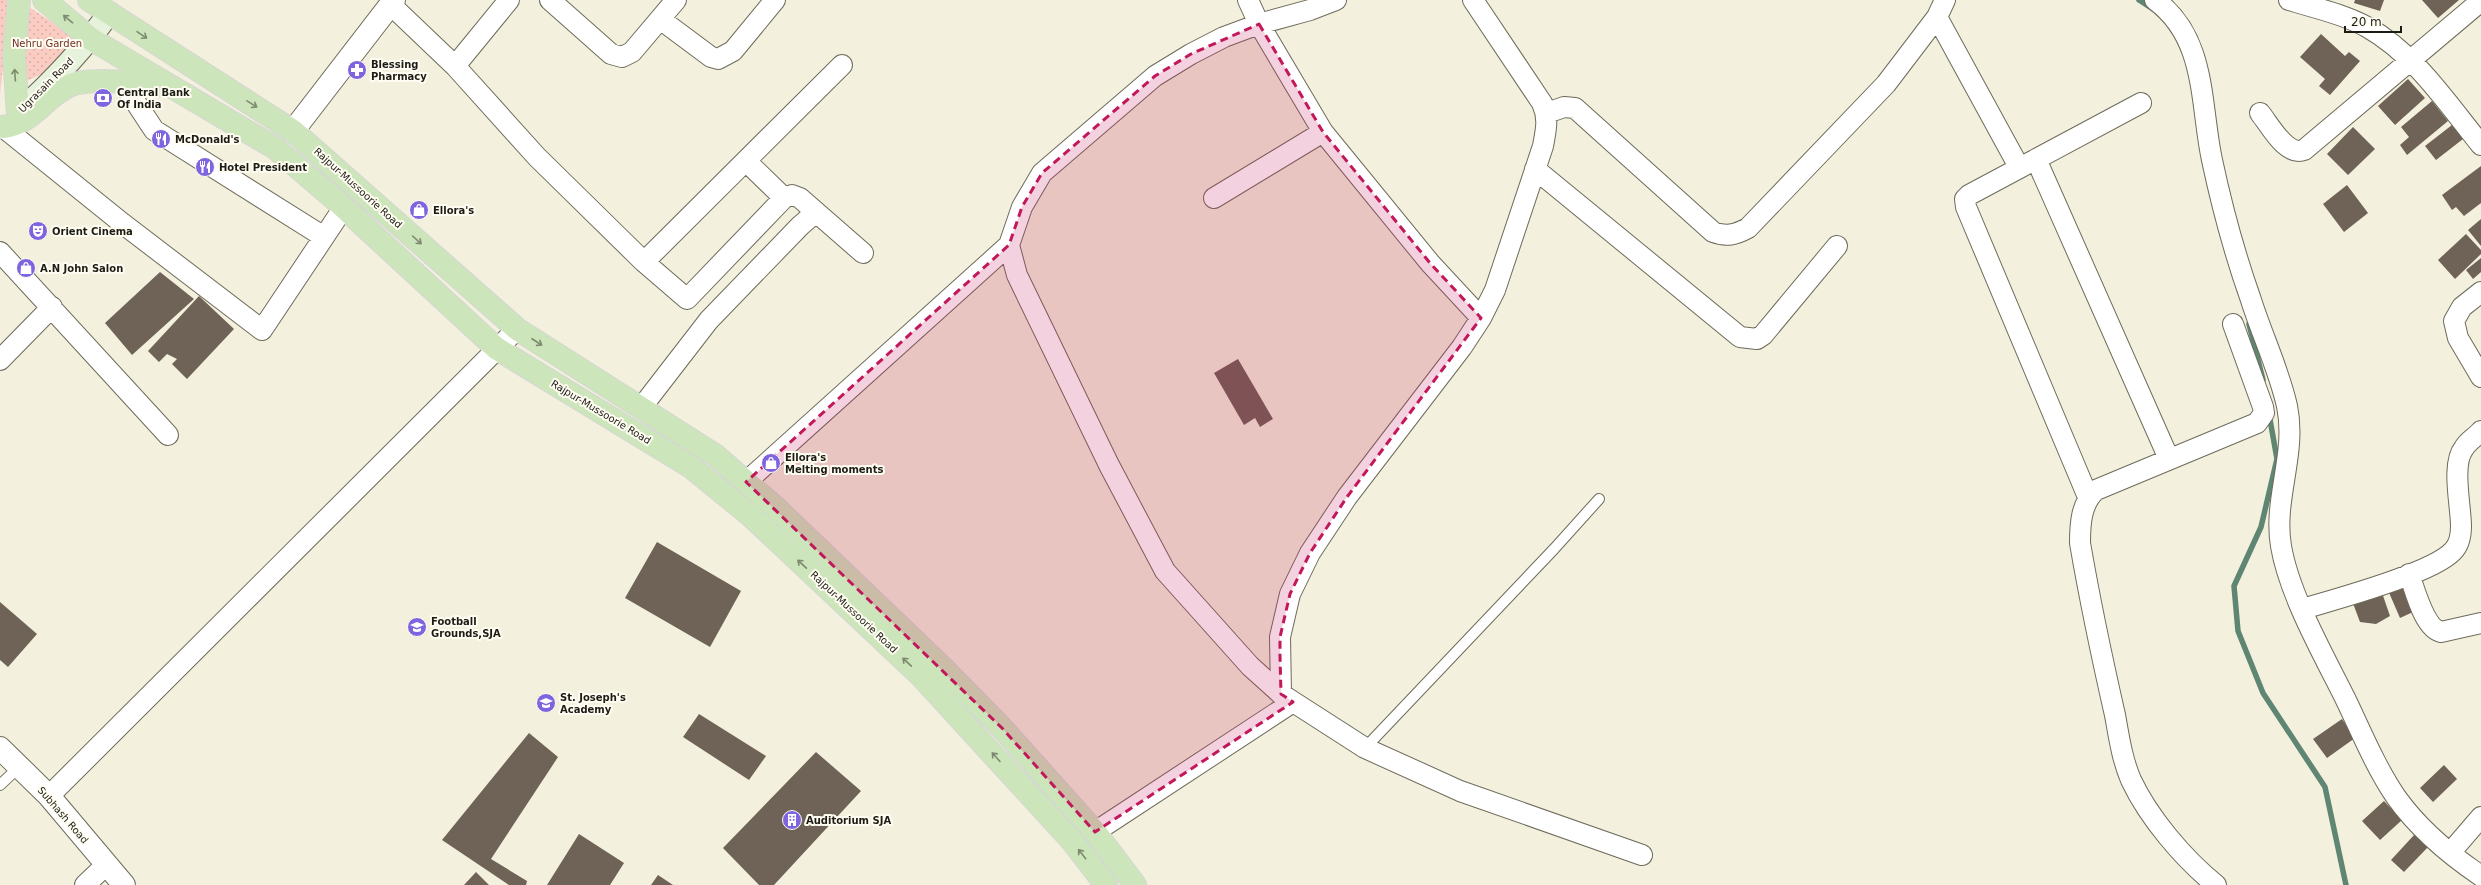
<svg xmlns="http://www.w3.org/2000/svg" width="2481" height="885" viewBox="0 0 2481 885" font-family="'DejaVu Sans',sans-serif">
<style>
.park{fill:url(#park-dots)}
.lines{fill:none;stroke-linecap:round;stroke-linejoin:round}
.stream{stroke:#5f8573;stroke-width:5.5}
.building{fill:#6f6256}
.service-casing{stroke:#6e6b5a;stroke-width:12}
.minor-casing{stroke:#6e6b5a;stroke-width:22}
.tertiary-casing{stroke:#6e6b5a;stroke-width:24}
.secondary-casing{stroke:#6e6b5a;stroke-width:24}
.primary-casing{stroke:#d6d6d5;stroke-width:24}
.service{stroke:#fff;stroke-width:10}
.minor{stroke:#fff;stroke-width:20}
.tertiary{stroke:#fff;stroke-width:22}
.secondary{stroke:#e6f2dc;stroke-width:22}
.primary{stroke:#cce5ba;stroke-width:22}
.oneway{stroke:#7d8a6f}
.marked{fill:#c2185b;fill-opacity:0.2;stroke:#c2185b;stroke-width:3;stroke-dasharray:8 5;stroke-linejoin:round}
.labels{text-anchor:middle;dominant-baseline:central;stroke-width:4;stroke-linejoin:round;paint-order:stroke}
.park-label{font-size:10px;fill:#712e23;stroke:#fffdf2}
.poi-label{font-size:10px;font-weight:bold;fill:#1c1b14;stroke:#fffdf2;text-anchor:start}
.street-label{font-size:10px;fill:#1c1b14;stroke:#fffdf2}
</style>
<defs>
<pattern id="park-dots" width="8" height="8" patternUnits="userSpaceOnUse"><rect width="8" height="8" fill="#faccc2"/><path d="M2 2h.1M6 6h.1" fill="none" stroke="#d6afa6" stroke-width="1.8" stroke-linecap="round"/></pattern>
</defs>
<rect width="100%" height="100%" fill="#f3f0dd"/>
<path class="park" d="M0 0H10L0 95Z
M29 7 76 38 53 69 22 83Z"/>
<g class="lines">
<path class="stream" d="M2139 0 2153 9
M2249 324 2263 380
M2269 414 2277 459 2261 527 2234 586 2238 631 2263 693 2325 787 2346 885"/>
</g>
<path class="building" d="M2355 0H2384L2380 11 2354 3Z
M2422 0H2459L2438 18Z
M2321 34 2345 56 2349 52 2360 61 2330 95 2319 86 2325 79 2300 57Z
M2408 79 2425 98 2395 125 2378 106Z
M2432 101 2448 121 2407 155 2400 145 2409 137 2401 127Z
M2452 125 2463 139 2436 160 2425 146Z
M2353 127 2375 149 2348 175 2327 154Z
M2481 166V203L2464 216 2456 207 2452 210 2442 195Z
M2347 185 2368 213 2344 232 2323 204Z
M2481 219V246L2468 230Z
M2466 234 2481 250V254L2455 279 2438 260Z
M2481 258V272L2473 279 2466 270Z
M160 272 194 299 132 355 105 323Z
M199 296 234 329 187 379 172 364 177 359 167 354 159 362 148 351Z
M1238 359 1273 419 1260 427 1255 418 1244 425 1214 373Z
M657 542 741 591 710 647 625 598Z
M2400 582 2413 612 2400 618 2387 588Z
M2380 587 2390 616 2376 624 2360 622 2351 598Z
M0 602 37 634 8 667 0 660Z
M699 714 766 756 749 780 683 737Z
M2342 719 2355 738 2327 758 2313 739Z
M529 733 558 757 491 859 527 881 526 885H509L442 840Z
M816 752 861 791 774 885H759L723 848Z
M2444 765 2457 779 2433 802 2420 788Z
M2384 801 2402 820 2380 840 2362 821Z
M579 834 624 863 610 885H547Z
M2415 834 2428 847 2404 872 2391 860Z
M476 872 489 885H464Z
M658 875 673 885H651Z"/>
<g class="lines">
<defs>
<path id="service" d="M1365 748 1554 549 1599 499
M0 785 19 767"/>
<path id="minor" d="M550 0 611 54 622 57 632 52 676 0
M1248 0 1259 24 1323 132 1430 263 1481 318
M1336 0 1310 10 1259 24 1224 37 1191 54 1155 76 1042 173 1022 207 1009 245 1017 275 1109 465 1165 571 1250 666 1281 694 1365 748 1460 791 1642 855
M2155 0C2207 38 2200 104 2212 160 2222 207 2235 255 2251 300 2262 335 2279 370 2287 406 2297 454 2273 499 2281 546 2289 594 2323 654 2345 698 2361 731 2375 766 2396 797 2418 828 2450 855 2481 876
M2289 0C2315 8 2343 14 2367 27 2415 54 2447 103 2481 145
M391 5 455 66 537 157 644 262 687 299 784 198 792 195 800 198 863 253
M1937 17 2019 167
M660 19 711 57 718 59 733 51 775 0
M455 66 509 0
M123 83 154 130 324 237
M1547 113 1564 107 1575 108 1713 232C1726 237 1735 235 1748 228L1886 84 1937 17 1945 0
M2260 113C2270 125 2286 157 2304 150L2481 1
M3 127 122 223 262 330 344 207
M2036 159 2169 459
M746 161 784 198
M1535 169 1740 337 1757 339 1763 335 1837 246
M1214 198 1323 132
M0 252 168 435
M644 262 842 65
M2481 292 2462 307 2454 321 2458 338 2481 377
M0 360 52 307
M641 408 709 320 800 226 816 212
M746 482 1009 245
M2088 497 1966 207 1965 199 1969 195 2141 103
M2409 574C2415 590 2424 628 2441 632L2481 623
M2303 609C2336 599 2433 573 2453 551 2459 545 2461 534 2461 526 2461 506 2451 464 2464 448 2468 441 2476 437 2481 431
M1281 694 1280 637 1290 594 1310 553 1347 497 1462 347 1481 318 1495 290 1543 146C1546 130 1549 118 1542 103L1473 0
M49 796 517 329
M1095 832 1293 702
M2450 853 2481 817
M85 885 106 865
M2216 885C2183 858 2149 818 2131 780 2122 759 2119 737 2115 715 2102 658 2090 601 2080 543 2080 524 2081 503 2096 490L2257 423 2264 413 2263 407 2233 324"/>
<path id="tertiary" d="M293 131 394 0
M0 748 49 796 124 885"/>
<path id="secondary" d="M18 113C52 82 83 50 109 13"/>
<path id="primary" d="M44 0 91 39 275 148 339 203 496 348 691 467 751 516 920 675 1072 841 1106 885
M89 0 293 131 517 329 715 455 774 506 943 668 1002 728 1095 832 1135 885
M18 114 14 56 19 0
M3 127C34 123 44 97 69 86 90 76 144 84 167 86"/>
</defs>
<use href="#service" class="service-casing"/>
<use href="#minor" class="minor-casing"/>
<use href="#tertiary" class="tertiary-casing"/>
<use href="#secondary" class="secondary-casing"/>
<use href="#primary" class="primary-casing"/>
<use href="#service" class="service"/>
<use href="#minor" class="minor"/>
<use href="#tertiary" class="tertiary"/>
<use href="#secondary" class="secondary"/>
<use href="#primary" class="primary"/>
</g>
<defs><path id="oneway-shaft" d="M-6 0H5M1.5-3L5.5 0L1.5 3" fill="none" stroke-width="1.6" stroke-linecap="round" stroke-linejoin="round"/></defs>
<g class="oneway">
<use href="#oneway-shaft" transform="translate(68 19) rotate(-141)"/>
<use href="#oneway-shaft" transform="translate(142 35) rotate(34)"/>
<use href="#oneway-shaft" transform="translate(15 75) rotate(-94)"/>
<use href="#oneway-shaft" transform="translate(252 104) rotate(32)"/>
<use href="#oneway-shaft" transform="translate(417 240) rotate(42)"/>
<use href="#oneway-shaft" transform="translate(537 342) rotate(33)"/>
<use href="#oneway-shaft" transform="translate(802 564) rotate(-137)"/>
<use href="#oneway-shaft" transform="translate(907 662) rotate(-137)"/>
<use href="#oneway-shaft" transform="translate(996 757) rotate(-132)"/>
<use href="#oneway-shaft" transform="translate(1082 854) rotate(-128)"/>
</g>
<path class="marked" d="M1259 24 1323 132 1430 263 1481 318 1347 497 1310 553 1290 594 1280 637V656L1281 694 1293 702 1095 832 1002 728 746 482 1009 245 1022 207 1042 173 1155 76 1191 54Z"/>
<defs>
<symbol id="pharmacy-disc" viewBox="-11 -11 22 22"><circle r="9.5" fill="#7f64df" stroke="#fffdf2"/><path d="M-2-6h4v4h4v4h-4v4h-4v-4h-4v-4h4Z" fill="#fff"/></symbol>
<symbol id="bank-disc" viewBox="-11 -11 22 22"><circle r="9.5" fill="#7f64df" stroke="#fffdf2"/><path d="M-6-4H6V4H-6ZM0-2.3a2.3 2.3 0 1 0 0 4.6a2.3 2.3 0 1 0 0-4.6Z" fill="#fff"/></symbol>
<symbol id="restaurant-disc" viewBox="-11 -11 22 22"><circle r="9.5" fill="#7f64df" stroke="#fffdf2"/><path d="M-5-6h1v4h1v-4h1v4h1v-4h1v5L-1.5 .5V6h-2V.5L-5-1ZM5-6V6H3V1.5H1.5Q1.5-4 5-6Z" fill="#fff"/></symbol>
<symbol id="shop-disc" viewBox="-11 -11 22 22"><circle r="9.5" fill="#7f64df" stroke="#fffdf2"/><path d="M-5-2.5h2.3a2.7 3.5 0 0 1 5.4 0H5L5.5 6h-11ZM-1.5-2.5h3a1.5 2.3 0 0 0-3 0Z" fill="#fff"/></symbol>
<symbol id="theatre-disc" viewBox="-11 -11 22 22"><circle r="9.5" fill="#7f64df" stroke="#fffdf2"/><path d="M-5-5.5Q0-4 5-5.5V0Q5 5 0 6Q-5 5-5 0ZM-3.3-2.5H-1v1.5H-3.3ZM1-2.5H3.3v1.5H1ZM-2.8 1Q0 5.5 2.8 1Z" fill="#fff"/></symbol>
<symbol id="school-disc" viewBox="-11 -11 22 22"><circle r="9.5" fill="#7f64df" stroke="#fffdf2"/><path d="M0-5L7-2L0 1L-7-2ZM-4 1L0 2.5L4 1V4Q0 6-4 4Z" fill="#fff"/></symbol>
<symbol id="building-disc" viewBox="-11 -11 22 22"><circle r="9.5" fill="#7f64df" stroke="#fffdf2"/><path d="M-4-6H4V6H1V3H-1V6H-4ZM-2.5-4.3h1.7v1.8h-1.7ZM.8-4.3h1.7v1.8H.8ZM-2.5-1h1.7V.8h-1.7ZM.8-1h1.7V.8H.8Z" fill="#fff"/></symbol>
</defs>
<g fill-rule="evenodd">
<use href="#pharmacy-disc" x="346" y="59" width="22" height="22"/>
<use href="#bank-disc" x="92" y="87" width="22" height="22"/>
<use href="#restaurant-disc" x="150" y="128" width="22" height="22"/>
<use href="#restaurant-disc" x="194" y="156" width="22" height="22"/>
<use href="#shop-disc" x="408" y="199" width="22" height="22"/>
<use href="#theatre-disc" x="27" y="220" width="22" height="22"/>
<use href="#shop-disc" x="15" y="257" width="22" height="22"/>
<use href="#shop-disc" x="760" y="452" width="22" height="22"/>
<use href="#school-disc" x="406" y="616" width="22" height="22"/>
<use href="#school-disc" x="535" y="692" width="22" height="22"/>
<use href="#building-disc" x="781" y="809" width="22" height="22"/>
</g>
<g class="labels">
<g class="park-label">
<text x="47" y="43">Nehru Garden</text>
</g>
<g class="poi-label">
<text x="371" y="64">Blessing<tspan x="371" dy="12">Pharmacy</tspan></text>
<text x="117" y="92">Central Bank<tspan x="117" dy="12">Of India</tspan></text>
<text x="175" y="139">McDonald's</text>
<text x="219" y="167">Hotel President</text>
<text x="433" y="210">Ellora's</text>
<text x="52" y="231">Orient Cinema</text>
<text x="40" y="268">A.N John Salon</text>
<text x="785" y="457">Ellora's<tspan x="785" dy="12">Melting moments</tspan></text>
<text x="431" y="621">Football<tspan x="431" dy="12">Grounds,SJA</tspan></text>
<text x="560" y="697">St. Joseph's<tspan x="560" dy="12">Academy</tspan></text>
<text x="806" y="820">Auditorium SJA</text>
</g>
<g class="street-label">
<text transform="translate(46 85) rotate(-45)">Ugrasain Road</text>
<text transform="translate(358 188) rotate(42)">Rajpur-Mussoorie Road</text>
<text transform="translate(601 412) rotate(31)">Rajpur-Mussoorie Road</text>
<text transform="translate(854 612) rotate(43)">Rajpur-Mussoorie Road</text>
<text transform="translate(63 815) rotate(49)">Subhash Road</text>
</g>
</g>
<path d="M2345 26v6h56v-6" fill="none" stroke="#1c1b14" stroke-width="2"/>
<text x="2351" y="26" font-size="12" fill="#1c1b14" stroke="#fffdf2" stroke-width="3" paint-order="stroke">20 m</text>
</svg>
